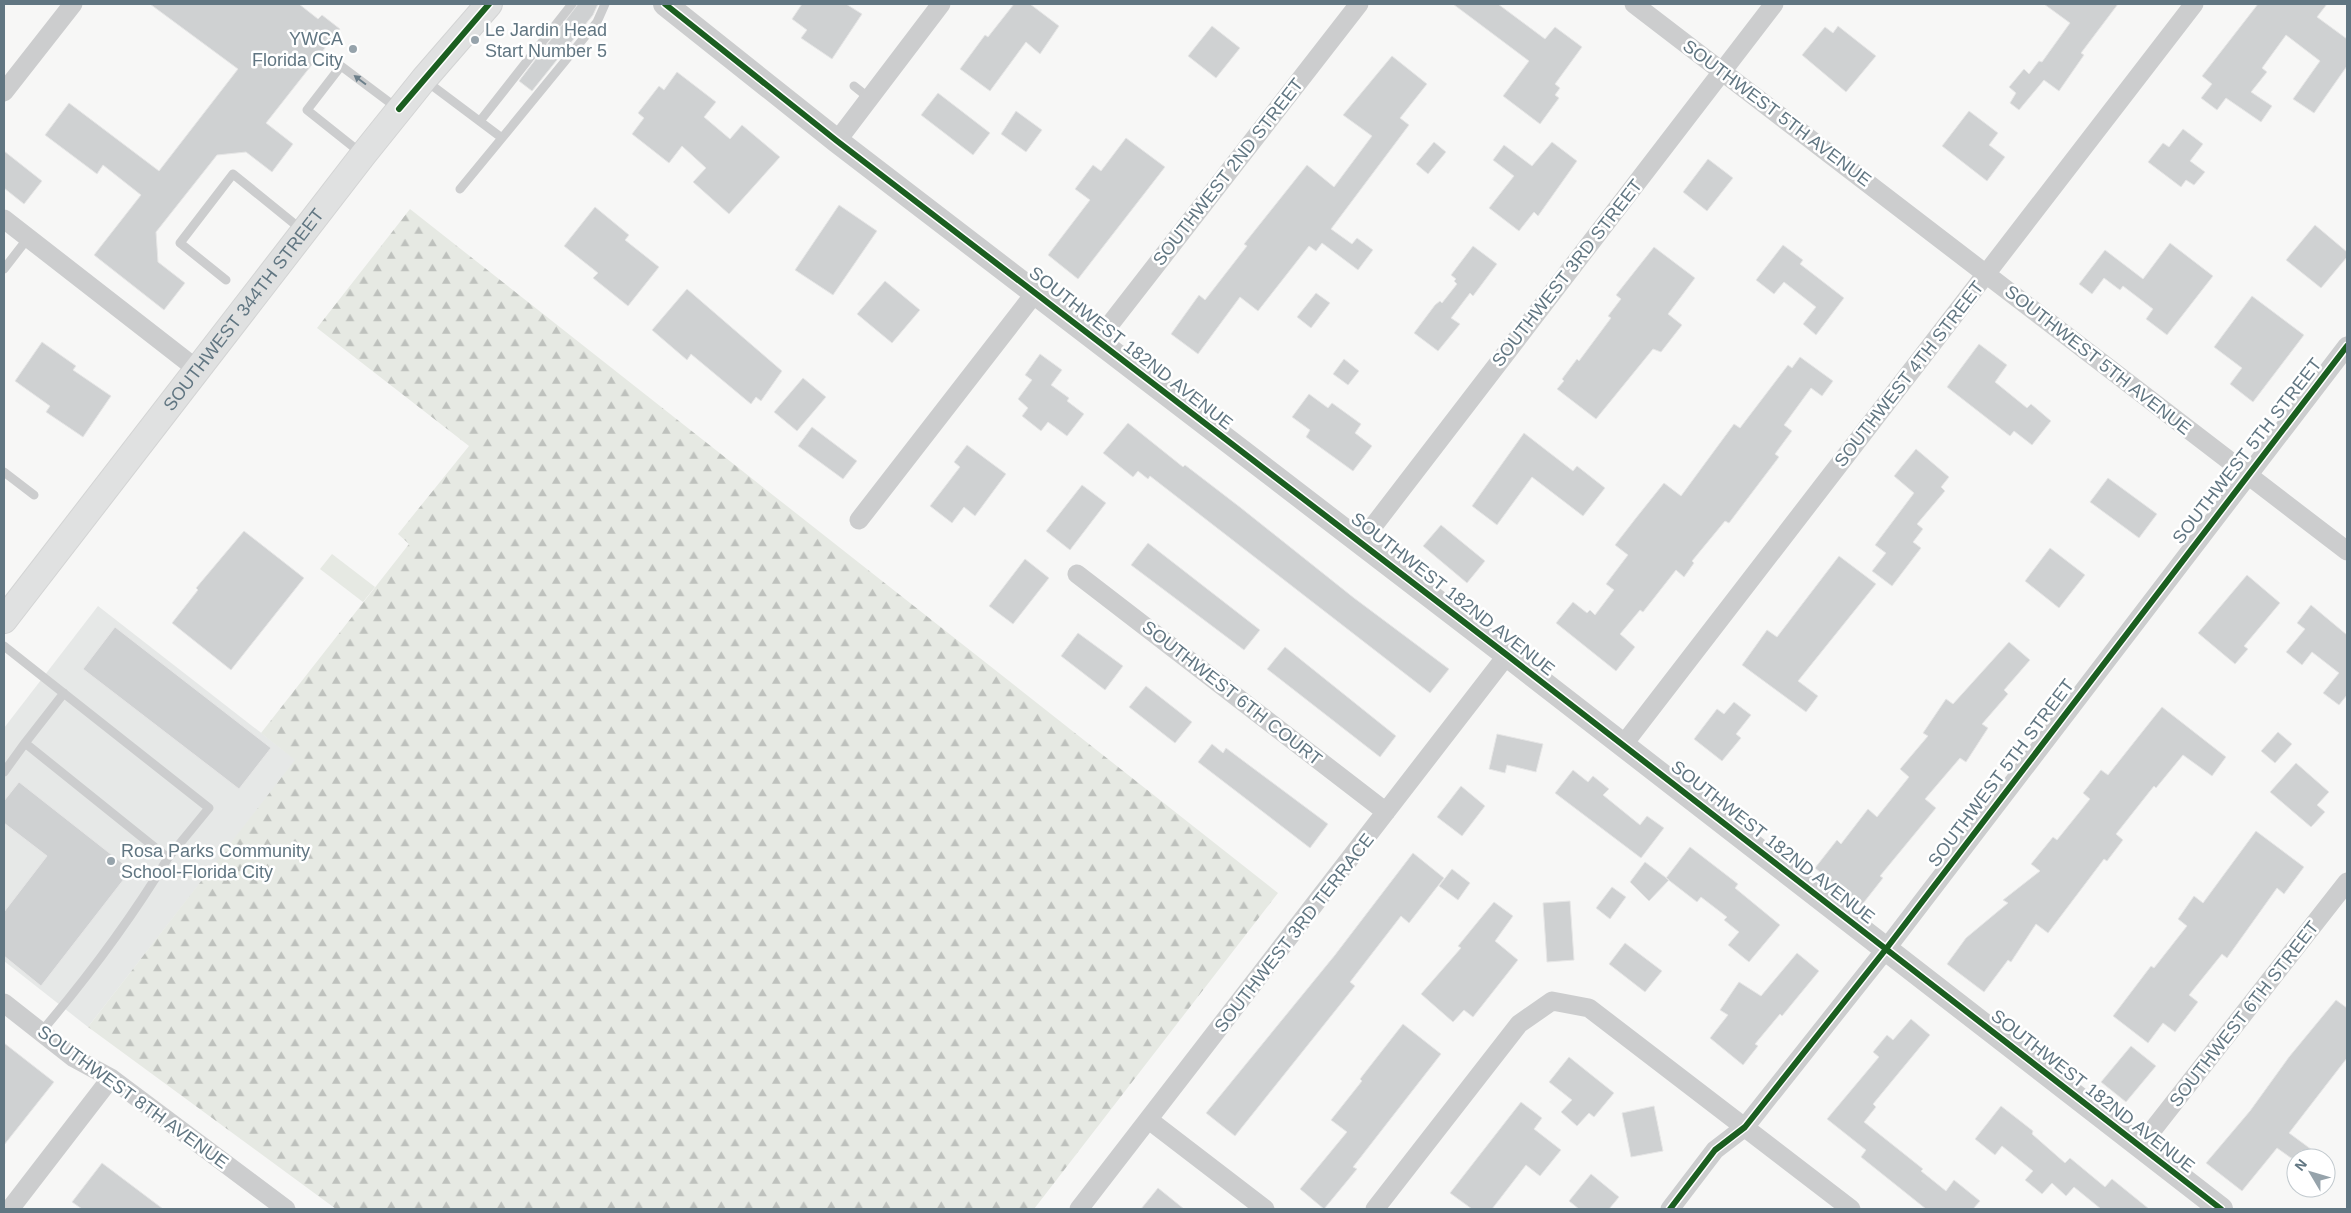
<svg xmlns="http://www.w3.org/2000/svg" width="2351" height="1213" viewBox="0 0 2351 1213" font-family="Helvetica,sans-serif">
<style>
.built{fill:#e6e8e7}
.green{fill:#e6e9e3}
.forest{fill:url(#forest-firs)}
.building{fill:#cfd1d2;stroke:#e6e6e6}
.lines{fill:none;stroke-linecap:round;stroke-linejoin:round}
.secondary-casing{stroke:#d3d4d4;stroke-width:28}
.service{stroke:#cccdce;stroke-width:9}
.minor{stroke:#cccdce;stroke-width:19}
.tertiary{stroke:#cccdce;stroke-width:24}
.secondary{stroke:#e0e1e1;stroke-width:26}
.cycleway-casing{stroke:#fff;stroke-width:9}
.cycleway{stroke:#1b5e20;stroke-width:6}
.oneway{fill:#6c7f8a}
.poi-dot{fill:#96a3ab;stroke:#fff;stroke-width:2}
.labels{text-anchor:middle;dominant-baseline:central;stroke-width:5;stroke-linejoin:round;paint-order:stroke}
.poi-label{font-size:18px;fill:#617682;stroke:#fff;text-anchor:start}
.street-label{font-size:18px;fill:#617682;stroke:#fff}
</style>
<defs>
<pattern id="forest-firs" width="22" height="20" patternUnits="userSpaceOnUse" patternTransform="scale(1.25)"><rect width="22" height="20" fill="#e6e9e3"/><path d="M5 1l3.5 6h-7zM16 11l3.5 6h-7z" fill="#bec1bd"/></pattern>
</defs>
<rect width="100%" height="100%" fill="#f7f7f6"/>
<path class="built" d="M98 606 296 760 88 1027 4 961V728Z"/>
<path class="green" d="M332 554 375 587 363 602 320 569Z"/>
<path class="forest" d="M410 209 1278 893 1034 1209H336L88 1027 295 760 261 733 409 544 398 534 469 446 317 328Z"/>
<path class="building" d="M150 4H299L318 19 322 15 340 29 266 123 293 144 272 172 246 152 217 155 156 232 158 262 185 283 164 310 94 255 141 195 103 165 97 174 45 135 69 103 159 171 238 69Z
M578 4H598L593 15 532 91 519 81Z
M802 4H846L862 14 832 59 801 38 807 30 792 19Z
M1014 4H1030L1059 26 1040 54 1026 42 990 91 960 69 985 35 988 37Z
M1453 4H1498L1545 39 1555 27 1582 47 1555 84 1560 88 1555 95 1559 98 1540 124 1503 96 1529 61Z
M2044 4H2118L2081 53 2084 55 2059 91 2044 80 2019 110 2010 103 2016 93 2009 87 2024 69 2029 74 2039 61 2042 62 2070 23Z
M2258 4H2327L2317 17 2347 39V66L2314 113 2293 99 2320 61 2286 35 2262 68 2267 72 2251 92 2272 106 2261 122 2226 98 2217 110 2201 98 2212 84 2202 76Z
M1212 26 1240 48 1216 78 1188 56Z
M1838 26 1876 56 1846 92 1802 55 1825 27 1833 33Z
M1392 56 1427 84 1400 118 1409 125 1331 229 1352 244 1357 238 1373 250 1358 270 1322 243 1316 251 1309 246 1258 311 1240 297 1198 354 1171 334 1199 295 1205 300 1247 246 1244 244 1307 165 1334 187 1372 136 1343 115Z
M677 72 716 102 704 117 730 139 742 125 780 157 729 214 693 182 706 168 682 146 669 163 632 134 644 118 638 113 659 86 664 90Z
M938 93 990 133 973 155 921 115Z
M1016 111 1042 130 1026 152 1001 134Z
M1969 111 1998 133 1989 145 2005 157 1987 181 1942 146Z
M2183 129 2203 144 2190 161 2205 172 2194 185 2186 180 2181 187 2148 162 2163 143 2169 147Z
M1126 138 1165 167 1078 279 1048 255 1090 200 1075 189 1093 165 1101 171Z
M1434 142 1446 152 1428 174 1416 164Z
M1552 142 1577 161 1538 216 1534 212 1519 231 1489 208 1514 176 1493 160 1504 145 1532 166Z
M4 151 42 181 24 204 4 188Z
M1708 159 1733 178 1707 211 1683 192Z
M839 205 877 231 833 295 795 270Z
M595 207 629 235 625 240 659 267 628 306 593 278 598 273 564 246Z
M2315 225 2347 252V257L2321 288 2286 260Z
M2170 243 2213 276 2167 335 2146 319 2153 309 2123 286 2120 290 2104 278 2092 294 2079 284 2105 250 2143 279Z
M1783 245 1803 260 1800 264 1844 298 1816 335 1803 324 1816 307 1784 282 1774 294 1756 280Z
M1473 246 1497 264 1473 296 1470 293 1451 318 1460 324 1438 351 1414 333 1435 305 1440 301 1442 303 1457 284 1454 281 1456 279 1451 275Z
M1654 247 1695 278 1668 314 1682 325 1661 352 1653 349 1596 419 1557 389 1564 381 1562 379 1577 359 1579 361 1611 318 1608 316 1621 299 1616 295Z
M885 281 920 310 892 343 857 314Z
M687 289 782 371 761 401 756 397 751 404 691 354 687 360 652 330Z
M1316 293 1330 303 1311 328 1297 317Z
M2252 296 2304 335 2253 402 2230 384 2242 368 2214 347Z
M42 342 76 366 73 370 111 396 83 437 46 412 50 406 15 381Z
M1979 344 2007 365 1995 382 2027 408 2031 404 2051 421 2032 445 2014 431 2010 436 1947 387Z
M1040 354 1062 370 1051 385 1069 398 1067 401 1084 414 1067 436 1048 422 1041 431 1022 416 1028 408 1018 399 1032 380 1025 375Z
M1800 357 1833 381 1822 396 1811 388 1784 425 1792 431 1775 454 1779 457 1729 523 1725 521 1692 561 1694 563 1684 577 1676 570 1643 612 1640 610 1620 634 1635 647 1616 671 1556 623 1573 602 1587 613 1590 610 1595 615 1614 590 1606 584 1628 555 1615 545 1636 518 1664 483 1681 496 1734 424 1740 428 1788 365 1792 368Z
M1344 359 1359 371 1348 385 1333 374Z
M803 378 826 397 797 431 774 412Z
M1309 394 1328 408 1332 403 1361 424 1355 433 1372 446 1353 471 1306 437 1310 430 1292 417Z
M1128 423 1183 467 1185 465 1241 508 1354 598 1449 669 1430 693 1150 476 1148 479 1138 471 1133 477 1103 453Z
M812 427 857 461 843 479 798 446Z
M1524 433 1573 471 1577 466 1605 488 1583 516 1532 477 1497 525 1472 506Z
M967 445 1006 474 975 516 964 507 952 523 930 506 960 467 954 462Z
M1916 449 1949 477 1941 487 1945 491 1917 524 1923 529 1913 542 1921 548 1892 586 1872 571 1886 553 1875 545 1914 493 1894 476Z
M2108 478 2157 514 2139 538 2090 502Z
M1082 485 1106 503 1070 550 1046 531Z
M1441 525 1485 561 1467 583 1423 546Z
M244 531 304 578 231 670 172 623 198 590 196 588Z
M1148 543 1260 630 1244 650 1131 565Z
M2050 548 2085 575 2059 608 2025 581Z
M1839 556 1876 584 1798 681 1818 696 1806 712 1742 665 1767 630 1777 637Z
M1025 559 1049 578 1013 624 989 606Z
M2247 575 2280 603 2244 646 2248 649 2235 664 2198 633Z
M2311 605 2347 635V695L2339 705 2323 693 2339 673 2312 652 2302 665 2286 652 2305 629 2297 623Z
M115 627 271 748 239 789 83 669Z
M1078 633 1123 666 1105 690 1061 656Z
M2009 642 2030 660 2004 690 2008 694 1982 724 1988 728 1966 762 1960 758 1925 799 1936 808 1880 876 1883 878 1861 906 1815 868 1837 840 1841 844 1868 809 1877 817 1909 777 1900 769 1928 736 1923 733 1946 699 1953 704Z
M1285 647 1396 736 1380 757 1267 669Z
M1146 686 1192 722 1175 743 1129 707Z
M1734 702 1751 715 1736 734 1741 738 1722 761 1694 739 1717 709 1724 714Z
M2162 707 2226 757 2212 776 2183 755 2156 788 2154 786 2116 834 2123 840 2107 861 2104 859 2048 933 2036 924 2011 962 2008 960 1984 992 1947 964 1966 938 2008 903 2003 900 2040 871 2031 864 2053 837 2057 840 2090 799 2083 793 2101 770 2108 775Z
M2278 732 2292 744 2275 763 2261 751Z
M1497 734 1543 744 1536 772 1507 765 1505 773 1489 769Z
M1212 744 1223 753 1226 748 1328 824 1310 848 1198 762Z
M2296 763 2329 792 2317 805 2325 812 2311 827 2270 792Z
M1573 770 1588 782 1593 776 1609 789 1603 795 1640 825 1647 816 1664 828 1641 858 1555 793Z
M19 782 131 870 41 986 4 956V912L47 856 4 823V801Z
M1461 786 1485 806 1462 836 1437 817Z
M2256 831 2304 867 2284 894 2277 888 2227 958 2222 954 2189 995 2198 1002 2175 1032 2163 1023 2148 1043 2113 1016 2151 966 2154 968 2187 926 2178 919 2194 896 2203 903Z
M1690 847 1738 884 1735 888 1780 925 1749 962 1728 945 1739 932 1724 920 1727 917 1701 897 1697 902 1666 878Z
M1413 853 1444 878 1409 923 1401 916 1350 982 1355 986 1235 1136 1206 1113 1335 955Z
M1645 862 1669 880 1649 901 1630 882Z
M1452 869 1470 883 1458 900 1439 886Z
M1612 887 1626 897 1610 919 1596 908Z
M1570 901 1574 960 1547 962 1543 903Z
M1494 902 1513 916 1495 941 1518 960 1473 1017 1464 1010 1453 1022 1421 994 1461 948 1458 946Z
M1625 943 1662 971 1645 992 1609 964Z
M1797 953 1819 971 1782 1016 1780 1014 1755 1044 1758 1046 1743 1065 1710 1038 1728 1015 1720 1010 1739 982 1761 996Z
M2336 1000 2347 1008V1058L2289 1133 2323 1158H2291L2277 1148 2242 1191 2206 1163 2250 1111 2289 1057Z
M1911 1019 1930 1035 1873 1104 1876 1107 1864 1122 1923 1169 1921 1171 1946 1191 1954 1180 1980 1201 1973 1209H1926L1861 1157 1866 1150 1827 1119 1879 1057 1873 1052 1887 1035 1893 1040Z
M1403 1024 1441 1054 1353 1167 1357 1169 1324 1209 1300 1189 1347 1132 1331 1120 1362 1081 1360 1079Z
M4 1043 54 1082 4 1145Z
M2131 1046 2156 1066 2126 1102 2101 1082Z
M1569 1057 1614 1093 1594 1117 1589 1113 1577 1126 1561 1112 1572 1100 1549 1082Z
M1521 1102 1542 1118 1534 1129 1561 1150 1540 1176 1526 1165 1492 1209H1472L1450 1193Z
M1654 1106 1663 1151 1631 1157 1622 1113Z
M2001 1106 2033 1131 2032 1134 2065 1163 2070 1158 2105 1187 2112 1179 2149 1209H2101L2074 1187 2066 1196 2052 1183 2042 1194 2025 1180 2033 1171 2002 1146 1995 1155 1975 1139Z
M102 1163 163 1209H82L72 1202Z
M1591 1174 1619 1197 1609 1209H1579L1569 1201Z
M1158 1188 1184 1209H1141Z"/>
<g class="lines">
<defs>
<g id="secondary">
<path id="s1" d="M4 620 363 155 424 79 489 4"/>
</g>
</defs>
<use href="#secondary" class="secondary-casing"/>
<path class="service" d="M426 81 502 138 597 22 605 4
M854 86 869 98
M480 121 572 4
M361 153 307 110 341 66 397 108
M460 189 502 138
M4 269 28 238
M226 280 180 243 233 174 302 230
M4 472 34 495
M4 646 209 808 168 858 25 743 64 693
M4 772 25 743
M41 1032C87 978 131 919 168 858"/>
<path class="minor" d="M1634 4 2347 551
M4 92 73 4
M837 141 941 4
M4 219 198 370
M1097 341 1359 4
M859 520 1035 293
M1361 542 1774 4
M1077 574 1386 812
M1623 745 2194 4
M4 1003 74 1058 111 1078 286 1209
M1149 1120 1265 1209
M2140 1146 2347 882
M10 1209 111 1078
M1079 1209 1507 655
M1375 1209 1519 1024 1552 1001 1589 1008 1851 1209
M1670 1209 1715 1150 1745 1127 1886 949 2347 346"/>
<path class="tertiary" d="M665 4 837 141 1507 655 2221 1209"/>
<use href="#secondary" class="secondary"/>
<defs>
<path id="cycleway" d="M665 4 837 141 1507 655 2221 1209
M399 109 489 4
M1670 1209 1715 1150 1745 1127 1886 949 2347 346"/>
</defs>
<use href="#cycleway" class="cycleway-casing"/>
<use href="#cycleway" class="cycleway"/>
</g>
<defs><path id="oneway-solid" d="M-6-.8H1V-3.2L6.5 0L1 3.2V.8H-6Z" transform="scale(1.25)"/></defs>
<use class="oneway" href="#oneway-solid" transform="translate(360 80) rotate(-143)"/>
<g class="poi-dot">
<circle cx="475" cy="40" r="5"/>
<circle cx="353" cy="49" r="5"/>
<circle cx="111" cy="861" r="5"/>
</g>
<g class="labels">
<g class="poi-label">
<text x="485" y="30">Le Jardin Head<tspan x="485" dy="21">Start Number 5</tspan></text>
<text x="343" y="39" text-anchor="end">YWCA<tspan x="343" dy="21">Florida City</tspan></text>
<text x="121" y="851">Rosa Parks Community<tspan x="121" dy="21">School-Florida City</tspan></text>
</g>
<g class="street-label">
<text transform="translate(1777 113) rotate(37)">SOUTHWEST 5TH AVENUE</text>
<text transform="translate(1228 172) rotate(-52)">SOUTHWEST 2ND STREET</text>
<text transform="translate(1567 273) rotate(-52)">SOUTHWEST 3RD STREET</text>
<text stroke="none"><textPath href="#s1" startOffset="392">SOUTHWEST 344TH STREET</textPath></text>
<text transform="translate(1131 348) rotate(38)">SOUTHWEST 182ND AVENUE</text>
<text transform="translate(2098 360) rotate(38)">SOUTHWEST 5TH AVENUE</text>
<text transform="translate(1909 374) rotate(-52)">SOUTHWEST 4TH STREET</text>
<text transform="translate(2247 451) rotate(-52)">SOUTHWEST 5TH STREET</text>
<text transform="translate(1453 594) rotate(38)">SOUTHWEST 182ND AVENUE</text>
<text transform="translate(1232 693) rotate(38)">SOUTHWEST 6TH COURT</text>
<text transform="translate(2001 773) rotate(-53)">SOUTHWEST 5TH STREET</text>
<text transform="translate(1773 842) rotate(38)">SOUTHWEST 182ND AVENUE</text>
<text transform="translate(1294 933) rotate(-52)">SOUTHWEST 3RD TERRACE</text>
<text transform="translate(2244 1014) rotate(-52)">SOUTHWEST 6TH STREET</text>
<text transform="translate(2093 1091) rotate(38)">SOUTHWEST 182ND AVENUE</text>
<text transform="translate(133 1097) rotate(36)">SOUTHWEST 8TH AVENUE</text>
</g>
</g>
<rect width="2351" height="1213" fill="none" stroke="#617682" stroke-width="10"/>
<g transform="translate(2311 1173) rotate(308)"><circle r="24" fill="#ffffff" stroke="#c0c8cd"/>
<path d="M0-4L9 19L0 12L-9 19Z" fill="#96a3ab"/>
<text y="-8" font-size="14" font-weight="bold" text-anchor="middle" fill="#617682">N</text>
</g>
</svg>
